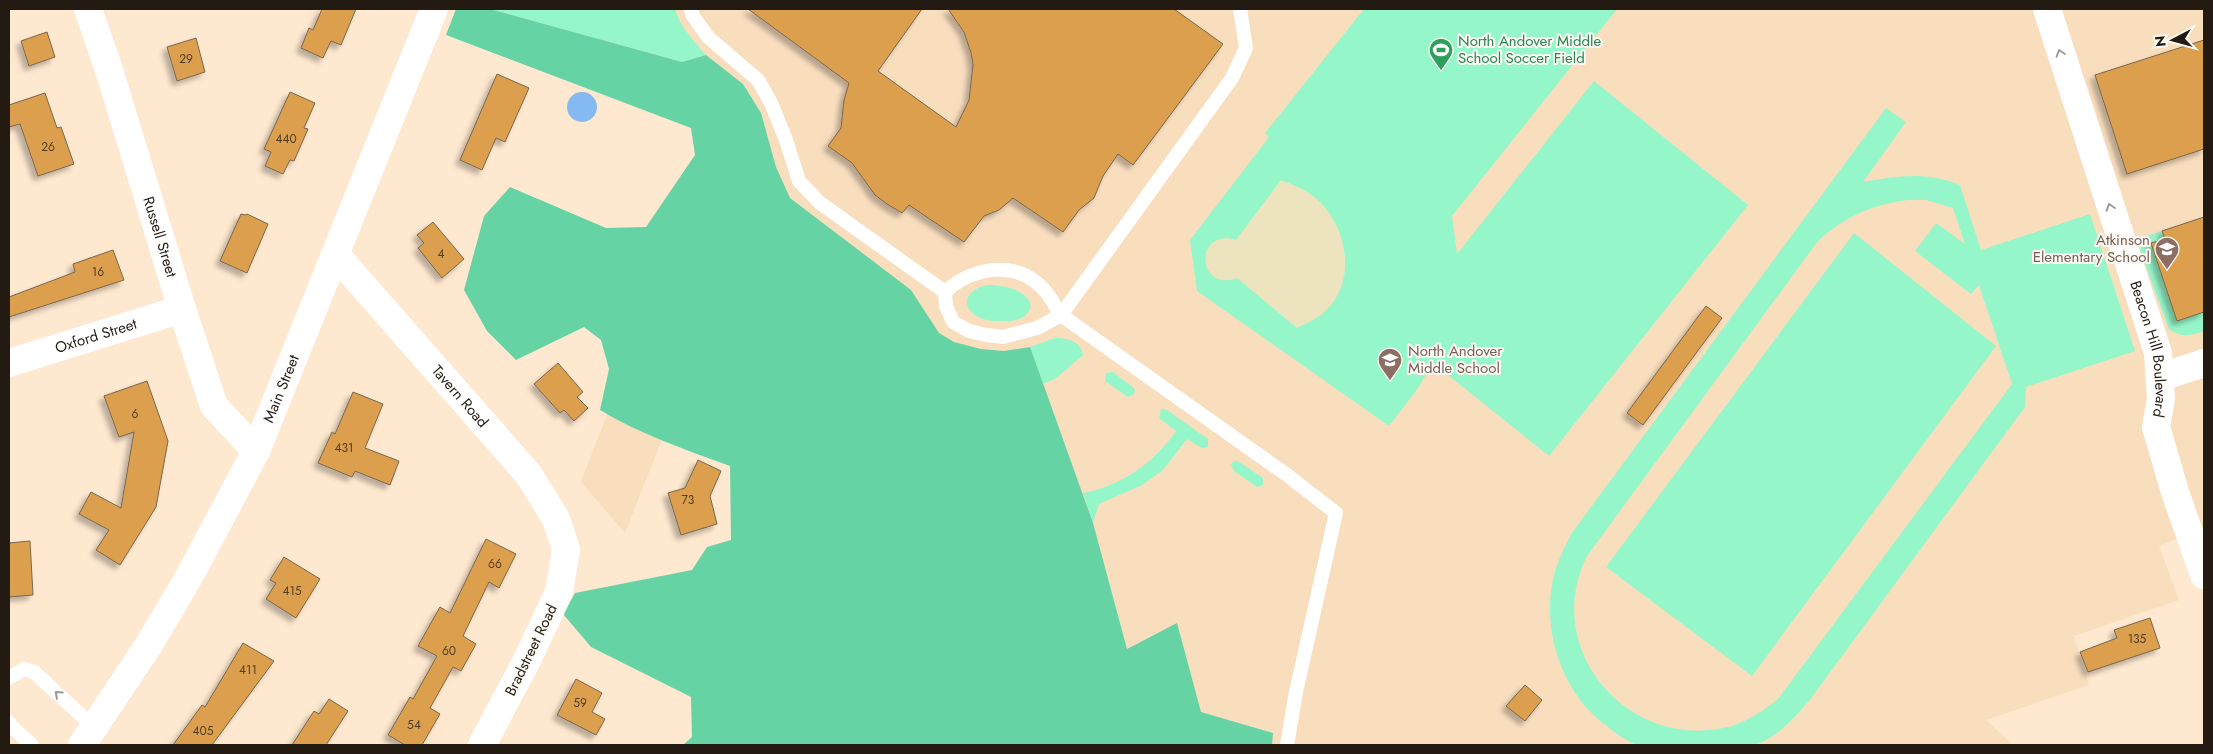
<svg xmlns="http://www.w3.org/2000/svg" width="2213" height="754" viewBox="0 0 2213 754" font-family="Jost,sans-serif">
<style>
.built{fill:#f9debe}
.green{fill:#95f6c9;fill-rule:evenodd}
.forest{fill:#66d3a4}
.sand{fill:#ede3be}
.water{fill:#84baf1}
.building{fill:#dc9f4d;stroke:#78664f;filter:url(#shadow)}
.lines{fill:none;stroke-linecap:round;stroke-linejoin:round}
.lane{stroke:#fff;stroke-width:14}
.street{stroke:#fff;stroke-width:28}
.secondary{stroke:#fff;stroke-width:28}
.oneway{stroke:#9c9894}
.labels{text-anchor:middle;dominant-baseline:central;stroke-width:4;stroke-linejoin:round;paint-order:stroke}
.number-label{font-size:12px;fill:#513c21}
.leisure-label{font-size:15px;fill:#27864d;stroke:#fdf9f4;text-anchor:start}
.street-label{font-size:15px;fill:#231b12;stroke:#fdf9f4}
.education-label{font-size:15px;fill:#785e54;stroke:#fdf9f4;text-anchor:end}
</style>
<defs>
<filter id="shadow"><feDropShadow dx="-4.5" dy="4.5" stdDeviation="2.5" flood-color="#0004"/></filter>
</defs>
<rect width="100%" height="100%" fill="#fee8cf"/>
<path class="built" d="M473 9H2204V529L2159 546 2179 600 2074 636 2089 685 1986 720 2013 745H813L804 432 683 386 625 533 581 482 723 112Z"/>
<path class="green" d="M490 9H675C680 27 694 41 706 55L682 62Z
M1364 9H1617L1452 216 1457 254 1594 81 1748 205 1549 456 1433 363 1416 391 1389 426 1197 291 1190 240 1269 137 1265 133Z
M1886 108 1906 122 1863 182C1898 176 1925 171 1960 185L1981 250 2090 214 2135 351 2026 387 2025 407 1809 701C1795 717 1775 740 1753 745 1739 749 1714 745 1699 745 1683 745 1653 749 1639 745 1626 742 1613 731 1603 723 1559 689 1539 622 1556 568 1560 556 1566 545 1571 534ZM1908 200H1926L1953 208 1965 244 1936 223 1915 251 1971 294 1979 285 2012 384 1778 699C1764 710 1750 720 1732 726 1630 754 1540 650 1587 556L1818 241C1844 217 1873 204 1908 200Z
M2162 231 2165 239 2151 244 2177 321 2204 312V331C2190 336 2182 338 2169 329L2140 250 2144 237Z
M1854 233 1996 346 1752 676 1606 567Z
M987 285C999 285 1014 287 1024 295 1039 308 1025 320 1010 321 1000 321 992 322 983 319 958 309 964 290 987 285Z
M1055 338C1067 338 1081 341 1083 355L1055 379 1043 384 1030 347Z
M1113 372 1135 389 1134 394 1128 397 1105 381 1106 373Z
M1161 409 1167 410 1208 439V447L1202 448 1187 439 1163 470 1142 485 1099 504 1093 523 1083 493C1121 486 1154 463 1176 431L1159 418Z
M1234 461H1238L1263 478V485L1257 487 1234 471 1231 464Z"/>
<path class="forest" d="M456 9H490L682 62 706 55 743 84 761 113 776 167 790 198 911 290 939 333 954 342 981 349 1004 351 1030 347 1093 523 1127 649 1177 623 1201 712 1273 733 1272 745H683L692 737 691 697 591 647 563 614 575 593 692 570 707 547 731 540 730 466C686 450 640 434 600 410L609 369 601 340 584 327 516 360 487 331 464 290 484 216 510 187 606 228 646 227 695 155 691 128 446 35Z"/>
<path class="sand" d="M1281 180C1294 185 1307 190 1318 200 1349 229 1358 286 1321 315 1314 320 1305 324 1297 328L1237 278C1196 293 1194 227 1236 240Z"/>
<path class="water" d="M567 107a15 15 0 1 1 30 0a15 15 0 1 1-30 0Z"/>
<path class="building" d="M322 9H356L341 45 331 41 323 58 301 48 309 28 313 30Z
M748 9H922L878 71 956 127 969 100 973 65 971 53 964 32 948 9H1174L1223 44 1133 165 1118 154 1103 176 1094 198 1079 210 1063 232 1013 198 999 210 984 216 964 242 909 205 902 213 887 204 875 195 852 163 828 146 841 128 844 100 849 83Z
M47 32 55 57 29 66 21 41Z
M196 38 205 72 177 81 167 47Z
M2204 40V149L2127 174 2095 75Z
M497 74 529 88 505 142 496 138 482 170 460 160Z
M290 92 315 103 304 128 308 129 294 161 290 160 283 174 265 166 271 152 264 149Z
M45 93 57 128 61 127 74 164 38 176 20 124 9 127V105Z
M241 214 246 215 247 214 268 224 247 273 220 261Z
M2204 217V312L2177 321 2151 243 2165 239 2162 231Z
M433 222 464 259 442 278 418 248 424 243 417 235Z
M113 250 124 280 9 317V297L75 272 73 264Z
M1706 306 1722 318 1643 425 1627 413Z
M558 363 583 392 577 397 588 408 574 421 564 410 560 413 534 384Z
M147 381 168 441 156 507 120 565 96 550 109 530 79 514 91 492 121 508 134 432 119 437 104 396Z
M353 392 383 404 365 448 399 461 390 485 355 471 352 477 318 463 332 432 335 434Z
M698 460 721 471 710 496 717 524 681 535 668 493 685 488Z
M486 539 516 554 499 588 489 582 463 636 476 644 461 671 453 667 430 708 440 714 422 745H405L388 735 410 697 413 699 437 656 418 646 440 607 450 613Z
M30 541 33 595 9 597V543Z
M284 557 320 579 296 618 266 599 276 583 270 580Z
M2150 618 2160 648 2088 672 2080 652 2117 638 2114 630Z
M243 643 274 661 212 745H173L202 705 205 707Z
M576 679 602 693 592 712 605 719 596 735 557 715Z
M1525 685 1542 700 1525 721 1506 706Z
M329 699 348 711 326 745H292L314 711 319 714Z"/>
<g class="lines">
<path class="lane" d="M691 9 693 16 708 37 758 80 771 103 786 140 799 181 820 203 945 292 946 306 953 322 969 331 986 335 1003 337 1037 328 1061 315 1232 78 1246 48 1240 9
M945 292C973 266 1019 259 1046 292 1052 299 1056 308 1061 315L1287 475 1336 513 1296 692 1287 745
M9 678 24 669 34 672 94 727
M9 722 12 727 32 745"/>
<g class="street">
<path id="s1" d="M88 9 110 73 182 309 214 406 256 451"/>
<path id="s2" d="M2047 9 2158 353 2161 399 2156 427 2175 492 2204 575"/>
<path id="s3" d="M336 255 529 475 556 519 566 549 559 592 526 662 482 745"/>
<path id="s4" d="M9 363 182 309"/>
<path d="M2161 377 2204 363"/>
</g>
<path class="secondary" id="s5" d="M82 745 150 643 190 575 256 451 434 9"/>
</g>
<defs><path id="oneway-chevron" d="M-2-3.5L2.5 0L-2 3.5" fill="none" stroke-width="1.6" stroke-linecap="round" stroke-linejoin="round" transform="scale(1.25)"/></defs>
<g class="oneway">
<use href="#oneway-chevron" transform="translate(2060 53) rotate(-108)"/>
<use href="#oneway-chevron" transform="translate(2110 207) rotate(-108)"/>
<use href="#oneway-chevron" transform="translate(58 694) rotate(-138)"/>
</g>
<defs>
<symbol id="stadium-pin" viewBox="-11 -11 22 30"><path d="M0 17L-7.5 6A9.5 9.5 0 1 1 7.5 6Z" fill="#2e9e5b" stroke="#fdf9f4"/><path d="M0-5a6.5 5 0 1 0 0 10a6.5 5 0 1 0 0-10ZM-3.5-1.8h7v3.6h-7Z" fill="#fff"/></symbol>
<symbol id="school-pin" viewBox="-11 -11 22 30"><path d="M0 17L-7.5 6A9.5 9.5 0 1 1 7.5 6Z" fill="#8d6e63" stroke="#fdf9f4"/><path d="M0-5L7-2L0 1L-7-2ZM-4 1L0 2.5L4 1V4Q0 6-4 4Z" fill="#fff"/></symbol>
</defs>
<g fill-rule="evenodd">
<use href="#stadium-pin" x="1427" y="36" width="28" height="38"/>
<use href="#school-pin" x="2153" y="235" width="28" height="38"/>
<use href="#school-pin" x="1376" y="346" width="28" height="38"/>
</g>
<g class="labels">
<g class="number-label">
<text x="186" y="59">29</text>
<text x="286" y="139">440</text>
<text x="48" y="147">26</text>
<text x="441" y="254">4</text>
<text x="98" y="272">16</text>
<text x="135" y="414">6</text>
<text x="344" y="448">431</text>
<text x="688" y="500">73</text>
<text x="495" y="564">66</text>
<text x="292" y="591">415</text>
<text x="2137" y="639">135</text>
<text x="449" y="651">60</text>
<text x="248" y="670">411</text>
<text x="580" y="703">59</text>
<text x="414" y="725">54</text>
<text x="203" y="731">405</text>
</g>
<g class="leisure-label">
<text x="1458" y="41">North Andover Middle<tspan x="1458" dy="17">School Soccer Field</tspan></text>
</g>
<g class="street-label">
<text stroke="none"><textPath href="#s1" startOffset="239">Russell Street</textPath></text>
<text stroke="none"><textPath href="#s4" startOffset="91">Oxford Street</textPath></text>
<text stroke="none"><textPath href="#s2" startOffset="356">Beacon Hill Boulevard</textPath></text>
<text stroke="none"><textPath href="#s5" startOffset="409">Main Street</textPath></text>
<text stroke="none"><textPath href="#s3" startOffset="188">Tavern Road</textPath></text>
<text transform="translate(531 650) rotate(-64)">Bradstreet Road</text>
</g>
<g class="education-label">
<text x="2150" y="240">Atkinson<tspan x="2150" dy="17">Elementary School</tspan></text>
<text x="1408" y="351" text-anchor="start">North Andover<tspan x="1408" dy="17">Middle School</tspan></text>
</g>
</g>
<rect width="2213" height="754" fill="none" stroke="#231b12" stroke-width="20"/>
<g transform="translate(2173 40) rotate(264)" stroke="#fdf9f4" stroke-width="4" paint-order="stroke">
<path d="M0-4L9 19L0 12L-9 19Z" fill="#231b12"/>
<text y="-8" font-size="14" font-weight="bold" text-anchor="middle" fill="#231b12">N</text>
</g>
</svg>
